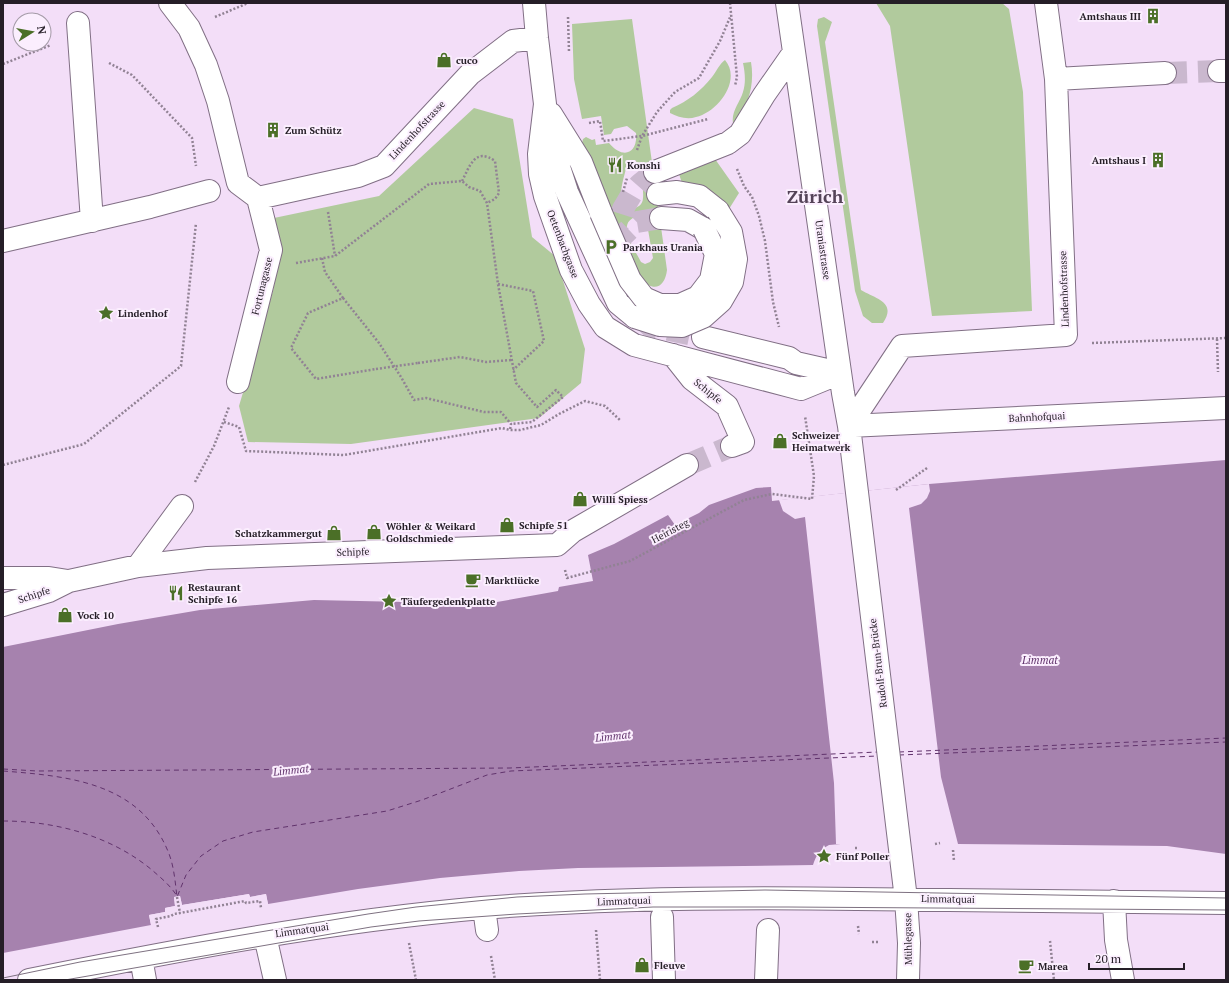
<svg xmlns="http://www.w3.org/2000/svg" width="1229" height="983" viewBox="0 0 1229 983" font-family="'PT Serif',serif">
<style>
.green{fill:#b1ca9d;fill-rule:evenodd}
.water{fill:#a682ae}
.pier{fill:#f3def8}
.lines{fill:none;stroke-linecap:round;stroke-linejoin:round}
.ferry{stroke:#61336c;stroke-width:1;stroke-dasharray:5 4;stroke-linecap:butt}
.minor-tunnel{stroke:#cab8ce;stroke-width:22;stroke-dasharray:22 11;stroke-linecap:butt}
.minor-casing{stroke:#816f85;stroke-width:24}
.path{stroke:#918294;stroke-width:2.5;stroke-dasharray:2 2;stroke-linecap:butt}
.minor{stroke:#fff;stroke-width:22}
.tram{stroke:#7e7181;stroke-width:1}
.minor-bridge-casing{stroke:#816f85;stroke-width:24;stroke-linecap:butt}
.path-bridge{stroke:#918294;stroke-width:2.5;stroke-dasharray:2 2;stroke-linecap:butt}
.minor-bridge{stroke:#fff;stroke-width:22}
.labels{text-anchor:middle;dominant-baseline:central;stroke-width:4;stroke-linejoin:round;paint-order:stroke}
.poi-label{font-size:10px;font-weight:bold;fill:#251e27;stroke:#fbeefe;text-anchor:start}
.street-label{font-size:10px;fill:#251e27;stroke:#fbeefe}
.water-label{font-size:11px;font-style:italic;fill:#61336c;stroke:#fbeefe}
.town-label{font-size:18px;font-weight:bold;fill:#544358;stroke:#fbeefe}
</style>
<rect width="100%" height="100%" fill="#f3def8"/>
<path class="green" d="M876 3H1002L1009 9 1023 92 1032 311 932 316 890 26Z
M824 17 832 22 825 42 861 290C876 299 897 302 883 323H872L863 316 855 291 817 26 818 19Z
M632 19 667 270C665 287 654 293 641 279L609 208 605 192 582 143 583 139 586 137 592 140 595 139 596 145 609 143C622 159 638 155 636 133L627 126 614 129 611 134 604 135 601 116 582 119 574 79 572 24ZM630 160H635L638 164C640 175 644 187 643 198 643 210 625 212 622 200 619 189 625 175 627 164ZM639 216 644 218 647 224 653 258 650 262 645 264 641 262C634 248 614 221 639 216Z
M725 60C742 80 718 112 696 117 687 120 678 117 670 113V110L672 108C688 101 701 91 712 77 716 72 720 63 725 60Z
M751 62C755 85 748 106 735 124L733 123C731 112 740 102 743 92 746 82 745 73 743 63Z
M474 108 513 119 532 237 555 256 585 349 581 383 539 418 351 444 248 442 239 406 273 291 280 255 274 218 379 196Z
M715 159 739 193 729 209 682 183 679 174Z"/>
<path class="water" d="M1226 460V854L1167 846 958 844 899 839 829 845C819 850 816 856 813 865L578 868 519 871 440 878 358 889 268 904 266 894 250 897 249 894 182 905 180 896 174 897 175 906 165 908V912L149 915 151 925 3 953V647L118 624 200 610 314 600 451 603 497 602 558 591 559 587 593 581 588 555 614 544 668 515 675 525 699 513 709 505 756 488 771 487 772 501 929 484Z"/>
<path class="pier" d="M929 484 930 491 927 498 921 504 909 508 941 777 958 844H933L899 841 862 844H836L834 783 805 517 795 519 783 511 779 500Z
M249 894 250 897 266 894 268 904 266 905 265 897 250 899 248 896 182 907 180 906 178 898 176 899 177 908 167 910 166 914 151 916 153 924 151 925 149 915 165 912V908L175 906 174 897 180 896 182 905Z"/>
<g class="lines">
<path class="ferry" d="M899 752 1226 738
M899 755 1226 742
M3 769 37 771 510 768 878 752
M3 771C67 776 138 782 167 849 174 864 175 881 177 897L186 875 201 856 223 841 253 832 387 811 422 800 487 775 511 771 878 756
M3 821C56 821 111 836 152 870 161 878 170 885 177 896"/>
<path class="minor-tunnel" d="M1165 73 1219 71
M655 172 640 184 633 192 623 209 611 247 631 307 650 326 703 337
M613 245 637 222 661 218
M687 465 732 446"/>
<defs>
<path id="minor" d="M170 3 189 28 206 65 218 101 238 183 258 198 271 250 238 382
M534 3 537 38 545 104 539 154 540 174 545 196 571 270 589 304 605 327 634 345 801 389 840 373
M787 3 843 393 849 426 906 899 909 943 908 980
M1046 3 1056 79 1165 73
M78 23 92 221
M1219 71H1226
M551 114 581 162 601 213
M549 123 554 152 567 192 618 303 635 317
M655 172 728 143 740 134 764 95 794 52
M658 194 677 192 699 196 718 211
M258 198 358 176 384 166 470 74 513 41 537 38
M661 218 688 220 704 229
M3 241 150 207 209 191
M703 337 789 358 796 363 840 373
M673 355 692 379 727 406 743 442 732 446
M849 426 902 346 1066 335 1056 79
M849 426 1226 408
M138 566 182 506
M3 578H49L68 581
M3 605 49 591 69 581 138 566 207 558 557 545 573 531 687 465
M1114 901 1116 940 1123 980
M484 908 487 930
M662 917 664 980
M265 936 275 980
M141 958 145 980
M29 980C179 950 330 921 482 908 607 898 732 897 857 899 980 901 1103 901 1226 903
M766 980 768 930"/>
</defs>
<use href="#minor" class="minor-casing"/>
<path class="path" d="M730 3 737 77 735 86
M215 17 248 3
M568 17 569 52
M109 63 132 75 192 138 196 166
M3 64 51 45
M589 123 600 121 603 141 642 136 708 119
M637 150 642 136 657 112 675 92 699 78 720 41 731 15
M737 169 744 186 752 197 759 216 765 241 773 302 779 327
M462 181C470 166 475 147 495 161L499 193 495 199 487 203
M623 192 627 178
M328 212 335 256
M322 258 325 272 343 298 308 313 291 348 316 379 376 369
M296 263 335 256 429 184 462 181 469 187 480 191 487 203 498 284 516 383 537 407 556 390 563 397 532 422 511 424
M498 284 533 291 544 341 513 370
M343 298 379 343 401 377 414 400 426 398 484 412H501L511 424 510 430
M1217 339 1218 372
M1092 343 1226 338
M418 363 460 357 486 362 511 360
M224 422 239 427 246 451 344 455 502 428 510 430H520L541 425 559 414 585 401 605 406 621 421
M3 465 84 444 181 366 196 223
M195 482 214 446 229 407
M896 490 927 468
M565 570 567 578 630 561 744 500 772 494 812 499 814 476 805 416
M935 844 940 843
M855 848H859
M953 850 954 861
M177 897 180 913
M858 926 859 934
M158 927 156 919 171 916 174 914 180 913 245 901 246 903 260 901 261 908
M596 930 600 980
M1050 941 1054 980
M872 942H878
M409 943 416 980
M491 956 495 980"/>
<use href="#minor" class="minor"/>
<path class="tram" d="M3 978 80 962 368 914 416 907 517 897 585 894 765 890 1226 898
M65 980 371 927 419 921 517 914 653 907H788L1226 910"/>
<defs>
<path id="minor-bridge" d="M601 213 630 280 644 298 660 305H680L698 297 711 280 716 254 704 229
M635 317 660 325 682 326 703 317 721 301 732 282 736 259 731 232 718 211"/>
</defs>
<use href="#minor-bridge" class="minor-bridge-casing"/>
<path class="path-bridge" d="M376 369 418 363"/>
<use href="#minor-bridge" class="minor-bridge"/>
</g>
<defs>
<symbol id="building-bare" viewBox="-9 -9 18 18"><path d="M-4-6H4V6H1V3H-1V6H-4ZM-2.5-4.3h1.7v1.8h-1.7ZM.8-4.3h1.7v1.8H.8ZM-2.5-1h1.7V.8h-1.7ZM.8-1h1.7V.8H.8Z" fill="#4b6f27" stroke="#fbeefe" stroke-width="2.5" paint-order="stroke"/></symbol>
<symbol id="shop-bare" viewBox="-9 -9 18 18"><path d="M-5-2.5h2.3a2.7 3.5 0 0 1 5.4 0H5L5.5 6h-11ZM-1.5-2.5h3a1.5 2.3 0 0 0-3 0Z" fill="#4b6f27" stroke="#fbeefe" stroke-width="2.5" paint-order="stroke"/></symbol>
<symbol id="restaurant-bare" viewBox="-9 -9 18 18"><path d="M-5-6h1v4h1v-4h1v4h1v-4h1v5L-1.5 .5V6h-2V.5L-5-1ZM5-6V6H3V1.5H1.5Q1.5-4 5-6Z" fill="#4b6f27" stroke="#fbeefe" stroke-width="2.5" paint-order="stroke"/></symbol>
<symbol id="parking-bare" viewBox="-9 -9 18 18"><path d="M-3.5-5.5H1a3.5 3.5 0 0 1 0 7H-1V5.5H-3.5ZM-1-3.4V-.6H.8a1.4 1.4 0 0 0 0-2.8Z" fill="#4b6f27" stroke="#fbeefe" stroke-width="2.5" paint-order="stroke"/></symbol>
<symbol id="sight-bare" viewBox="-9 -9 18 18"><path d="M0-6L1.8-2.2L6-1.7L2.9 1.2L3.7 5.4L0 3.3L-3.7 5.4L-2.9 1.2L-6-1.7L-1.8-2.2Z" fill="#4b6f27" stroke="#fbeefe" stroke-width="2.5" paint-order="stroke"/></symbol>
<symbol id="cafe-bare" viewBox="-9 -9 18 18"><path d="M-5.5-4.5H6V0H3Q3 3.5 0 3.5H-2.5Q-5.5 3.5-5.5 0ZM3-3.2v2h1.7v-2ZM-6 4.5H4V6H-6Z" fill="#4b6f27" stroke="#fbeefe" stroke-width="2.5" paint-order="stroke"/></symbol>
</defs>
<g fill-rule="evenodd">
<use href="#building-bare" x="1142" y="5" width="22" height="22"/>
<use href="#shop-bare" x="433" y="49" width="22" height="22"/>
<use href="#building-bare" x="262" y="119" width="22" height="22"/>
<use href="#building-bare" x="1147" y="149" width="22" height="22"/>
<use href="#restaurant-bare" x="604" y="154" width="22" height="22"/>
<use href="#parking-bare" x="600" y="236" width="22" height="22"/>
<use href="#sight-bare" x="95" y="302" width="22" height="22"/>
<use href="#shop-bare" x="769" y="430" width="22" height="22"/>
<use href="#shop-bare" x="569" y="488" width="22" height="22"/>
<use href="#shop-bare" x="496" y="514" width="22" height="22"/>
<use href="#shop-bare" x="363" y="521" width="22" height="22"/>
<use href="#shop-bare" x="323" y="522" width="22" height="22"/>
<use href="#cafe-bare" x="462" y="569" width="22" height="22"/>
<use href="#restaurant-bare" x="165" y="582" width="22" height="22"/>
<use href="#sight-bare" x="378" y="590" width="22" height="22"/>
<use href="#shop-bare" x="54" y="604" width="22" height="22"/>
<use href="#sight-bare" x="813" y="845" width="22" height="22"/>
<use href="#shop-bare" x="631" y="954" width="22" height="22"/>
<use href="#cafe-bare" x="1015" y="955" width="22" height="22"/>
</g>
<g class="labels">
<g class="poi-label">
<text x="1141" y="16" text-anchor="end">Amtshaus III</text>
<text x="456" y="60">cuco</text>
<text x="285" y="130">Zum Schütz</text>
<text x="1146" y="160" text-anchor="end">Amtshaus I</text>
<text x="627" y="165">Konshi</text>
<text x="623" y="247">Parkhaus Urania</text>
<text x="118" y="313">Lindenhof</text>
<text x="792" y="435">Schweizer<tspan x="792" dy="12">Heimatwerk</tspan></text>
<text x="592" y="499">Willi Spiess</text>
<text x="519" y="525">Schipfe 51</text>
<text x="386" y="526">Wöhler &amp; Weikard<tspan x="386" dy="12">Goldschmiede</tspan></text>
<text x="322" y="533" text-anchor="end">Schatzkammergut</text>
<text x="485" y="580">Marktlücke</text>
<text x="188" y="587">Restaurant<tspan x="188" dy="12">Schipfe 16</tspan></text>
<text x="401" y="601">Täufergedenkplatte</text>
<text x="77" y="615">Vock 10</text>
<text x="836" y="856">Fünf Poller</text>
<text x="654" y="965">Fleuve</text>
<text x="1038" y="966">Marea</text>
</g>
<g class="street-label">
<text transform="translate(417 130) rotate(-47)">Lindenhofstrasse</text>
<text transform="translate(563 244) rotate(69)">Oetenbachgasse</text>
<text transform="translate(823 250) rotate(82)">Uraniastrasse</text>
<text transform="translate(262 286) rotate(-76)">Fortunagasse</text>
<text transform="translate(1064 289) rotate(-92)">Lindenhofstrasse</text>
<text transform="translate(708 391) rotate(39)">Schipfe</text>
<text transform="translate(1037 417) rotate(-3)">Bahnhofquai</text>
<text transform="translate(670 531) rotate(-28)">Heiristeg</text>
<text transform="translate(353 552) rotate(-2)">Schipfe</text>
<text transform="translate(34 595) rotate(-18)">Schipfe</text>
<text transform="translate(878 663) rotate(-97)">Rudolf-Brun-Brücke</text>
<text transform="translate(948 899) rotate(1)">Limmatquai</text>
<text transform="translate(624 901) rotate(-2)">Limmatquai</text>
<text transform="translate(302 930) rotate(-8)">Limmatquai</text>
<text transform="translate(908 939) rotate(-91)">Mühlegasse</text>
</g>
<g class="water-label">
<text x="1040" y="660">Limmat</text>
<text transform="translate(613 736) rotate(-6)">Limmat</text>
<text transform="translate(291 770) rotate(-6)">Limmat</text>
</g>
<g class="town-label">
<text x="815" y="196">Zürich</text>
</g>
</g>
<rect width="1229" height="983" fill="none" stroke="#251e27" stroke-width="8"/>
<g transform="translate(32 32) rotate(79)"><circle r="19" fill="#fbeefe" stroke="#a59ba8"/>
<path d="M0-3L7 15L0 10L-7 15Z" fill="#4b6f27"/>
<text y="-6" font-size="11" font-weight="bold" text-anchor="middle" fill="#251e27">N</text>
</g>
<path d="M1089 963v6h95v-6" fill="none" stroke="#251e27" stroke-width="2"/>
<text x="1095" y="963" font-size="12" fill="#251e27" stroke="#fbeefe" stroke-width="3" paint-order="stroke">20 m</text>
</svg>
